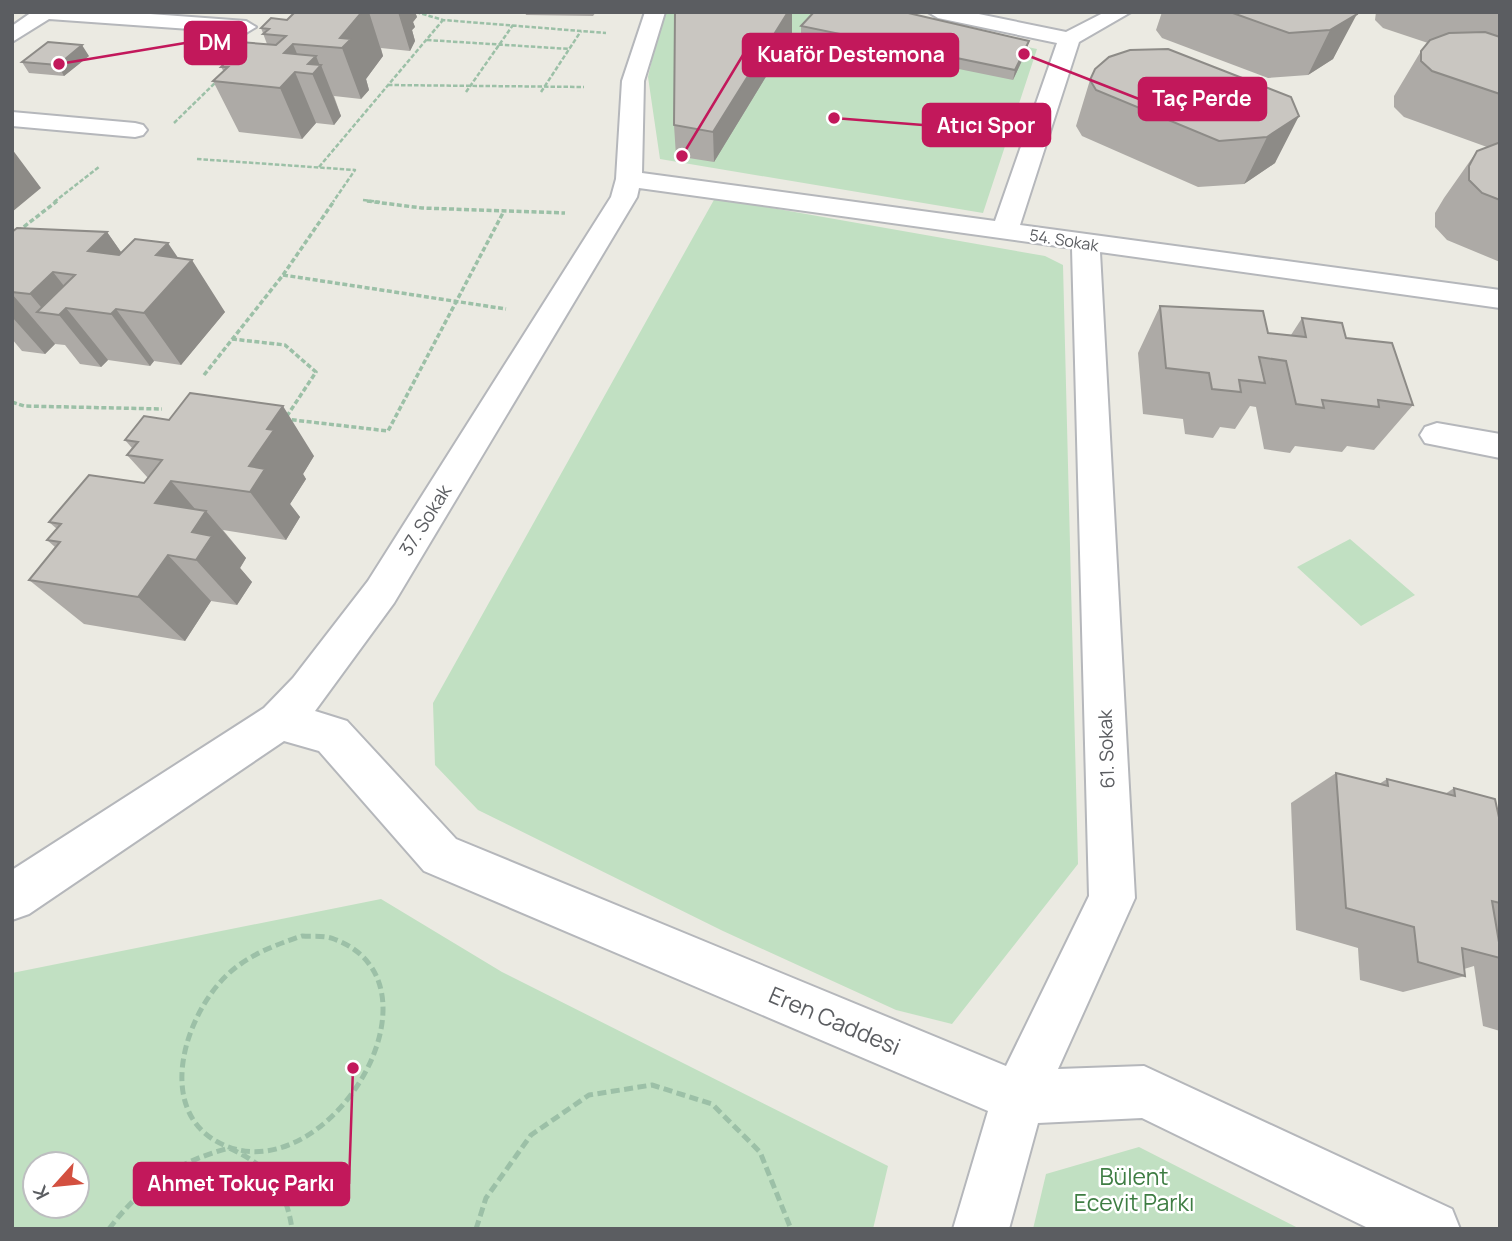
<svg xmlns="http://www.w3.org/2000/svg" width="1512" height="1241" viewBox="0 0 1512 1241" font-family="Manrope,sans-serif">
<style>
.green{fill:#c1e0c2;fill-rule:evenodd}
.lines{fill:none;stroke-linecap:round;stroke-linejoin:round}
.minor-casing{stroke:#b5b7bb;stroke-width:4}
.path-far2{stroke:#9cc0a7;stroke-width:2.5;stroke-dasharray:4.5 2;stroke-linecap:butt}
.path-far1{stroke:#9cc0a7;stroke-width:3.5;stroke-dasharray:5 2.5;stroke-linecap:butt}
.path{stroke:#9cc0a7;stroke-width:5;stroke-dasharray:9 4.5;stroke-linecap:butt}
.minor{fill:#fff;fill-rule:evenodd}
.wall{fill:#adaaa6}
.shaded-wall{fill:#8d8b87}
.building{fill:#c9c6c1;stroke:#8d8b87;stroke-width:2}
.labels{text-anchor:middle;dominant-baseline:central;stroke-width:5;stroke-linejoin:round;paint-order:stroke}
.far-street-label{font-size:16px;fill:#5b5d61;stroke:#fff}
.street-label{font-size:19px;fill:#5b5d61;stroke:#fff}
.near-street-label{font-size:23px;fill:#5b5d61;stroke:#fff}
.near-park-label{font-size:23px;fill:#3e7d43;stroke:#fff}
.leader{fill:none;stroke:#c2185b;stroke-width:2.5}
.callout-dot{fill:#c2185b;stroke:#fff;stroke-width:2.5}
.callout{fill:#c2185b;stroke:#c2185b;stroke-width:2.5}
.callout-label{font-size:21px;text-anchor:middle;font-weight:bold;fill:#fff}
</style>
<rect width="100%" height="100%" fill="#ebeae2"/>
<path class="green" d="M663 12H865L1037 49 983 213 660 159 648 77Z
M715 198 1045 256 1063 265 1078 864 952 1024 896 1010 723 931 478 810 435 765 433 703Z
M1350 539 1415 595 1361 626 1297 567Z
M381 899 502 972 888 1166 873 1229H12V973ZM77 1164V1206H35V1164Z
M1139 1147 1300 1229H1033L1046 1174Z"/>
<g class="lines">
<defs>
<path id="minor" d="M32 12H123L246 21 256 27 246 33 49 19 12 42V26Z
M645 12H665L644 81 642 173 995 221 1057 43 938 18 928 12H969L1066 32 1105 12H1131L1079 42 1020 225 1500 290V308L1100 252 1135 898 1058 1069 1144 1066 1452 1209 1460 1229H1370L1142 1118 1038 1123 1009 1229H953L988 1111 424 871 319 751 284 741 29 914 12 920V870L264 708 293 678 368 581 611 197 616 179 622 81ZM639 188 1072 248 1089 896 1006 1066 456 839 347 721 315 711 394 603 637 197Z
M12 112 135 123 143 125 147 130 143 135 135 137 12 126Z
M1437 423 1500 434V458L1425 443 1420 435 1425 427Z"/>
</defs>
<use href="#minor" class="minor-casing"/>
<path class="path-far2" d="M416 12 443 20 606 33
M427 40 570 49
M388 85 584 87
M466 92 513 25
M541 92 581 31
M174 123 218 80
M197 159 355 170 333 202
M319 167 443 20
M363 200 380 202
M54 202 99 167"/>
<path class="path-far1" d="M367 201 422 208 565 213
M12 236 57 201
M283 275 506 309
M232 339 285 345 316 372 285 419 388 431 504 211
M204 375 283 275 334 201
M12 402 24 406 162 409"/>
<path class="path" d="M302 936C312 937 324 935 334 939 453 983 331 1188 226 1146 153 1116 183 1017 227 975 248 955 275 945 302 936Z
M109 1229C141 1186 177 1162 229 1148 267 1165 286 1187 292 1229
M476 1229 486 1198 531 1135 589 1095 652 1085 712 1104 760 1152 791 1229"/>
<use href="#minor" class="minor"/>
</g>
<path class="wall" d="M295 12H415L417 17 413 22 415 27 412 30 415 41 410 51 381 48 383 56 366 79 369 90 361 99 334 96 341 116 334 125 316 123 302 139 239 132 213 81 224 72 221 67 223 65 221 60 267 44 261 28 287 20Z
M525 12H596L593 16 526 15Z
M1162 12H1356L1333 59 1308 75 1268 78 1162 38 1156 30Z
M1376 12H1500V262L1447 240 1435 227V213L1444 198 1477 151 1487 147 1404 117 1394 107V96L1421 51 1428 43 1383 28 1375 20Z
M801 26 1029 41 1026 52 1013 80 801 37Z
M792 34 714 162 676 156 674 125Z
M89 56 64 76 29 73 22 62Z
M1090 80 1291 97 1275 163 1244 184 1198 187 1082 136 1076 126Z
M12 232H107L121 252 178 258 225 312 181 365 154 361 150 366 108 360 101 367 80 364 65 345 55 344 45 354 22 351 12 339Z
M1160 306 1268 333 1291 335 1302 318 1346 338 1413 405 1374 450 1347 446 1342 452 1295 446 1290 453 1264 449 1256 407 1250 406 1235 429 1220 427 1213 438 1185 434 1183 419 1143 414 1138 353Z
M169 420 314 456 303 474 306 479 290 504 300 517 286 540 223 530 246 558 240 568 252 582 237 605 211 601 185 641 84 624 29 580 55 547 47 540 57 529 49 522 144 483 148 478 127 455 132 448 125 440Z
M1336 773 1379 784 1387 779 1445 794 1454 788 1500 822V1031L1483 1026 1474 966 1464 969 1465 976 1403 992 1360 980 1358 948 1296 930 1291 803Z"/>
<path class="shaded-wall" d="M355 12H369L383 56 366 79 369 90 361 99 342 48 340 38Z
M398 12H415L417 17 413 22 415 27 412 30 415 41 410 51Z
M788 12H792V34L714 162 713 132Z
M1357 14 1333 59 1308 75 1330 30Z
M1029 41 1026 52 1013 80 1015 70Z
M293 44 305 73 295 72 316 123 302 139 280 88 284 53Z
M82 45 89 56 64 76 58 65Z
M316 56 320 66 321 65 341 116 334 125 308 64Z
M1299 116 1275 163 1244 184 1267 137Z
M12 149 41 188 12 212Z
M107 232 144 285 88 251Z
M168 243 185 268 192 260 225 312 181 365 144 313 156 255Z
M53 272 83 310 66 308 108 360 101 367 59 315 46 313 30 294Z
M12 294 55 344 45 354 12 317Z
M116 309 154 361 150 366 111 314Z
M283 406 314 456 303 474 306 479 290 504 300 517 286 540 250 492 249 466 267 429Z
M171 481 202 517 206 511 246 558 240 568 252 582 237 605 196 560 155 503Z
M168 555 211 601 185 641 138 597Z"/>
<path class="building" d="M295 12H362L340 38 351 39 342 48 293 44 284 53 316 56 308 64 321 65 313 74 295 72 280 88 213 81 228 67H221L228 60H221L240 42 276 45 286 36 263 34 269 29 261 28 271 18 287 20Z
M675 12H788L713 132 674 125Z
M814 12H904L1029 41 1015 70 801 26Z
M1230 12H1356L1357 14 1330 30 1289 33Z
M1485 32 1500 37V94L1432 71 1421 61V51L1430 40 1449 33Z
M48 42 82 45 58 65 22 62Z
M1168 49 1291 97 1299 116 1267 137 1219 141 1096 90 1090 80 1095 69 1109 57 1130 50Z
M1498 143H1500V200L1482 193 1469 180V166L1477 151Z
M17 228 107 232 88 251 119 255 135 239 168 243 156 255 192 260 144 313 116 309 111 314 66 308 59 315 37 312 75 275 53 272 30 294 12 292V232Z
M1160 306 1263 311 1268 333 1306 337 1302 318 1342 323 1346 338 1392 343 1413 405 1378 400 1379 407 1322 400 1324 408 1296 404 1286 361 1259 357 1265 383 1239 380 1241 392 1212 389 1209 373 1166 368Z
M190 393 283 406 267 429 274 430 249 466 265 469 250 492 171 481 155 503 206 511 192 532 212 536 196 560 168 555 138 597 29 580 60 542 47 540 61 524 49 522 89 475 144 483 162 460 127 455 138 442 125 440 144 416 169 420Z
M1336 773 1388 786 1387 779 1455 796 1454 788 1495 799 1500 822V903L1492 901 1500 948V958L1462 948 1465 976 1418 962 1414 927 1346 908Z"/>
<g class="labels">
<g class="far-street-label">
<text transform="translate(1064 240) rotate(9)">54. Sokak</text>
</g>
<g class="street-label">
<text transform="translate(425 520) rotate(-58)">37. Sokak</text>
<text transform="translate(1106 749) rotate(-92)">61. Sokak</text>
</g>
<g class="near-street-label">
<text transform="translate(835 1020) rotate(23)">Eren Caddesi</text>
</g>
<g class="near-park-label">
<text x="1134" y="1176">Bülent<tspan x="1134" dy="26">Ecevit Parkı</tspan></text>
</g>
</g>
<path class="leader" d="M59 64L185 43M682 156L743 55M1024 54L1139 99M834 118L923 125M353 1068L349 1184"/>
<g class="callout-dot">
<circle cx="59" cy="64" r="7"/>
<circle cx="682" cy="156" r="7"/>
<circle cx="1024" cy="54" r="7"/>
<circle cx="834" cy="118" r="7"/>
<circle cx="353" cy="1068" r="7"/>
</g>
<g class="callout">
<rect x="185" y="22" width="61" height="42" rx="7"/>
<rect x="743" y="34" width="215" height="42" rx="7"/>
<rect x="1139" y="78" width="127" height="42" rx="7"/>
<rect x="923" y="104" width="127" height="42" rx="7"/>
<rect x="134" y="1163" width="215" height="42" rx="7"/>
</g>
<g class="callout-label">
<text x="215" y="50">DM</text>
<text x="851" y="62">Kuaför Destemona</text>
<text x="1202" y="106">Taç Perde</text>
<text x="986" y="133">Atıcı Spor</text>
<text x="241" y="1191">Ahmet Tokuç Parkı</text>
</g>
<rect width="1512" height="1241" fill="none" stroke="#5b5d61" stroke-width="28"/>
<g transform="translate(56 1185) rotate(243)"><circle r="33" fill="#ffffff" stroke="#bdbec0" stroke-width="2"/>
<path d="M0-5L12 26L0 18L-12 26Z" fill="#d35040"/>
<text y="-10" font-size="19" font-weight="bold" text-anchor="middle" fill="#5b5d61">K</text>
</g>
</svg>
